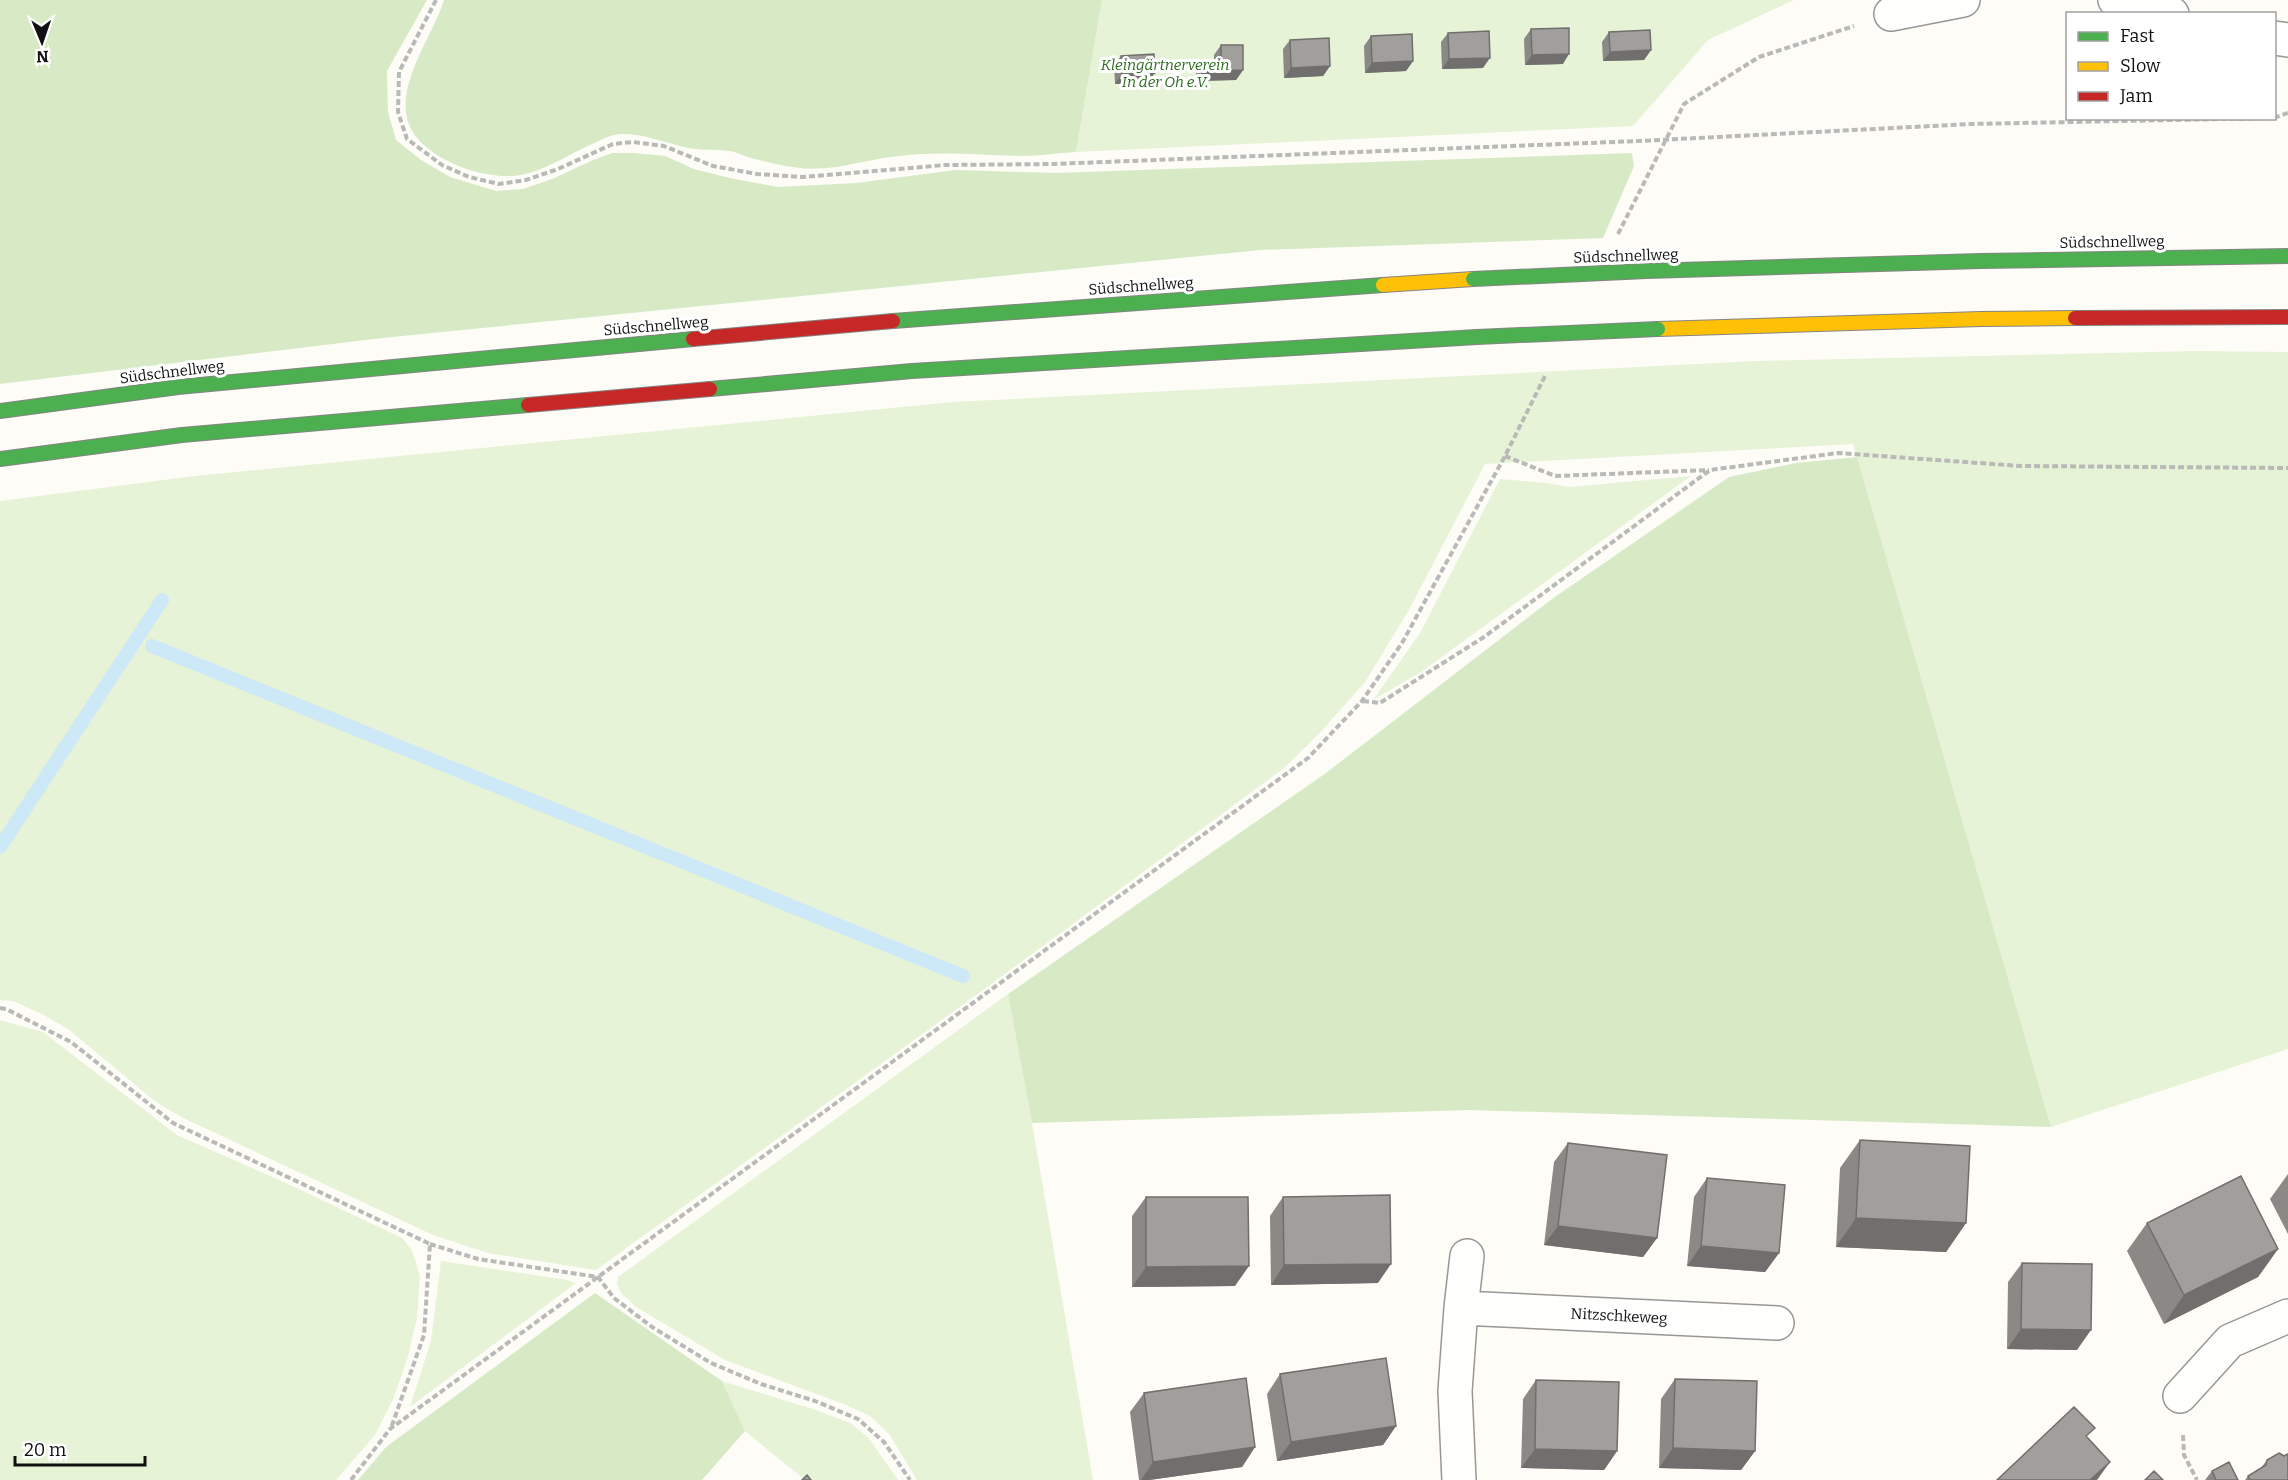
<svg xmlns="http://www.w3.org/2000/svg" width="2288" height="1480" viewBox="0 0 2288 1480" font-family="Bitter,serif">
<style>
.green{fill:#e7f3d7}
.forest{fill:#d8eac5}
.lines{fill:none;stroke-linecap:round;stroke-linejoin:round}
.stream{stroke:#cde8f7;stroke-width:14}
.street-casing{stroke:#979795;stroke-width:36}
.fast-casing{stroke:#858482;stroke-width:16}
.slow-casing{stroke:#858482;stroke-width:16}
.jam-casing{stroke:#858482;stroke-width:16}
.path{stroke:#b9b9b8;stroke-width:4;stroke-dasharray:6 3;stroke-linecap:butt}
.street{stroke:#fffffe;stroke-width:33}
.fast{stroke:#4caf50;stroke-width:14}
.slow{stroke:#ffc107;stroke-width:14}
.jam{stroke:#c62828;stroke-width:14}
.fast-bridge-casing{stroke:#858482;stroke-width:16;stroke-linecap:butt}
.fast-bridge{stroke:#4caf50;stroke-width:14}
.wall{fill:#8a8986}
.shaded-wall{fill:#716f6d}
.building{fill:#a19f9c;stroke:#716f6d;stroke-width:1.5}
.labels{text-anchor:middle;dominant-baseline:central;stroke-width:6;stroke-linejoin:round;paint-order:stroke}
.park-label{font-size:15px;font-style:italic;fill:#2f6b1f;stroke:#fff}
.street-label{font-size:15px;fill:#111;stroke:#fff}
</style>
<rect width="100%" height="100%" fill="#fdfcf7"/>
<path class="green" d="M1102 0H1794L1708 40 1633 126 1076 152Z
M2195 351 2288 352V1049L2051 1127 1853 444 1485 464 1409 610 1365 682 1319 734 1283 769 990 985 596 1270 488 1253 433 1235 181 1117 156 1102 68 1029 42 1014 13 1001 0 1000V501L195 476 953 402 1756 361Z
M1691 476 1421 672 1373 700 1420 633 1500 479 1546 483 1569 487Z
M1008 994 1032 1123 1093 1480H917L889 1434 870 1416 846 1405 725 1360 636 1307 621 1293 617 1284 618 1277Z
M0 1020 43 1032 177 1135 286 1183 402 1238 412 1250 420 1276 417 1318 407 1360 393 1399 375 1435 336 1480H0Z
M441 1261 567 1280 576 1283 410 1407 431 1341Z
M722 1381 816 1410 850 1423 868 1437 898 1480H805L745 1431Z"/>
<path class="forest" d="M0 0H427L387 71 388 112 396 140 421 160 450 177 496 191 523 189 552 179 591 161 612 153H634L665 156 694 169 730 178 778 187 856 183 956 170 1054 173 1632 153 1634 166 1603 238 1260 250 382 338 0 384Z
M444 0H1102L1076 152C1058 153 1040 156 1022 156 981 155 940 151 899 156 867 159 832 172 800 168 784 166 767 162 751 158 744 156 737 152 729 151 715 149 699 151 684 147 663 142 644 134 622 134 612 134 601 140 592 144 565 156 535 178 504 176 475 175 437 161 418 139 383 99 432 40 444 0Z
M1857 457 2051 1127 1469 1110 1032 1123 1008 994 1326 773 1552 599 1729 477 1796 463Z
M595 1293 722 1381 745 1431 702 1480H358L386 1447Z"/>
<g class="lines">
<path class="stream" d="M152 646 963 976
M0 847 162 600"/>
<defs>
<path id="street" d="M2115 0 2172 14
M1891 14 1963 0
M2274 38 2288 40
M1461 1308 1467 1256
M2180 1396 2230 1341 2288 1316
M1459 1480 1455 1391 1461 1308 1777 1323"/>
<path id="fast" d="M1647 271 1981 261 2288 256
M893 321 1383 285
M710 389 912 371 1477 337
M0 411 178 387 693 339
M0 459 182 435 528 405"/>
<path id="slow" d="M1383 285 1473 279
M1658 329 1981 319 2075 318"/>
<path id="jam" d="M2075 318 2288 317
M693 339 893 321
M528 405 710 389"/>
</defs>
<use href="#street" class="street-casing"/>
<use href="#fast" class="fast-casing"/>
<use href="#slow" class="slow-casing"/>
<use href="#jam" class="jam-casing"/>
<path class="path" d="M436 0 399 72 398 112 407 139 442 165 469 177 499 184 526 180 558 169 613 144 633 142 664 146 713 166 757 174 802 177 945 165 1053 164 1639 141 1971 124 2273 118
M2274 118 2288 113
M1618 234 1684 104 1759 57 1854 26
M1505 456 1555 476 1709 470
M1363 701 1380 703 1484 637 1710 470 1838 453 2021 466 2288 468
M0 1008 6 1009 71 1042 173 1123 430 1244 424 1335 391 1428
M430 1244 478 1259 598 1277 614 1298 652 1327 711 1363 761 1384 815 1401 858 1419 884 1442 910 1480
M2183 1435 2184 1455 2197 1480
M351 1480 390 1429 1308 758 1362 701 1402 643 1505 456 1546 374"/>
<use href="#street" class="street"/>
<use href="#fast" class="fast"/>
<use href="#slow" class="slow"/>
<use href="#jam" class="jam"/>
<defs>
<path id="fast-bridge" d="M1473 279 1647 271
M1477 337 1658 329"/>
</defs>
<use href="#fast-bridge" class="fast-bridge-casing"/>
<use href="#fast-bridge" class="fast-bridge"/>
</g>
<path class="wall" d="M1531 29 1563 64 1525 65 1524 39Z
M1609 32 1651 50 1644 60 1603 61 1602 42Z
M1448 33 1483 68 1442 69 1441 42Z
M1371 36 1413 61 1406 71 1365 73 1364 46Z
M1290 40 1330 66 1323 76 1284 78 1283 49Z
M1221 45 1243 70 1236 80 1196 81V71L1203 61H1214V55Z
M1121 56 1148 82 1115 84 1114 65Z
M1860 1140 1966 1223 1946 1252 1836 1247 1840 1168Z
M1568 1143 1657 1238 1643 1257 1544 1245 1554 1162Z
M2288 1174V1234L2270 1199Z
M1707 1178 1779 1253 1765 1272 1687 1266 1694 1197Z
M1146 1197 1235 1286 1132 1287V1216Z
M1283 1197 1378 1283 1271 1285 1270 1216Z
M2147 1223 2278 1249 2258 1277 2164 1324 2127 1251Z
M2022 1263 2077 1350 2007 1349 2008 1282Z
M1280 1374 1396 1426 1383 1445 1277 1461 1267 1394Z
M1675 1379 1755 1451 1741 1470 1659 1468 1661 1399Z
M1536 1380 1617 1451 1604 1470 1521 1468 1523 1399Z
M1144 1393 1255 1447 1242 1467 1149 1480H1139L1130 1412Z
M2267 1460 2288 1480H2245L2248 1476 2261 1468Z
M2212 1471 2238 1480H2205Z"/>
<path class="shaded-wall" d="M1651 50 1644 60 1603 61 1610 52Z
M1569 54 1563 64 1525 65 1532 55Z
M1490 58 1483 68 1442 69 1449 59Z
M1413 61 1406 71 1365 73 1372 63Z
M1330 66 1323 76 1284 78 1291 68Z
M1243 70 1236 80 1196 81 1203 71Z
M1155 73 1148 82 1115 84 1122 74Z
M1856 1218 1966 1223 1946 1252 1836 1247Z
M1558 1226 1657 1238 1643 1257 1544 1245Z
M1701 1246 1779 1253 1765 1272 1687 1266Z
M2278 1249 2258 1277 2164 1324 2184 1295Z
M1391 1264 1378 1283 1271 1285 1284 1265Z
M1249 1266 1235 1286 1132 1287 1146 1267Z
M2021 1329 2091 1330 2077 1350 2007 1349Z
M1396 1426 1383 1445 1277 1461 1291 1442Z
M1255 1447 1242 1467 1149 1480H1141L1153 1462Z
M1673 1448 1755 1451 1741 1470 1659 1468Z
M1535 1449 1617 1451 1604 1470 1521 1468Z
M2110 1462 2097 1480H2090Z"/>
<path class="building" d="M1569 28V54L1532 55 1531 29Z
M1650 30 1651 50 1610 52 1609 32Z
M1489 31 1490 58 1449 59 1448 33Z
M1412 34 1413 61 1372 63 1371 36Z
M1329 38 1330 66 1291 68 1290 40Z
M1221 45H1243V70L1203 71V61H1221Z
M1154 54 1155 73 1122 74 1121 56Z
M1860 1140 1970 1146 1966 1223 1856 1218Z
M1568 1143 1667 1155 1657 1238 1558 1226Z
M2241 1176 2278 1249 2184 1295 2147 1223Z
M1707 1178 1785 1185 1779 1253 1701 1246Z
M1390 1195 1391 1264 1284 1265 1283 1197Z
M1146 1197H1248L1249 1266 1146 1267Z
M2022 1263 2092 1264 2091 1330 2021 1329Z
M1386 1358 1396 1426 1291 1442 1280 1374Z
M1246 1378 1255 1447 1153 1462 1144 1393Z
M1675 1379 1757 1381 1755 1451 1673 1448Z
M1536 1380 1619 1382 1617 1451 1535 1449Z
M2074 1407 2095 1428 2086 1436 2110 1462 2090 1480H1997Z
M2279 1453 2284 1456 2287 1454 2288 1456V1480H2250L2248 1476 2266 1465 2267 1460Z
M2229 1462 2238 1480H2216L2212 1471Z
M2154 1471 2163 1480H2145Z
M807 1475 811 1480H802Z"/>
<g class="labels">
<g class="park-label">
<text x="1165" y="65">Kleingärtnerverein<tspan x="1165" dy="17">In der Oh e.V.</tspan></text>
</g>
<g class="street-label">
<text transform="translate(2112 242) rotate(-1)">Südschnellweg</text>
<text transform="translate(1626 256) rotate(-2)">Südschnellweg</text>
<text transform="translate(1141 286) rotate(-4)">Südschnellweg</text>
<text transform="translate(656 326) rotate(-5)">Südschnellweg</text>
<text transform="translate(172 372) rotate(-7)">Südschnellweg</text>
<text transform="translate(1619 1316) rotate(3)">Nitzschkeweg</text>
</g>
</g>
<rect x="2066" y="12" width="210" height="108" fill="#ffffff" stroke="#a0a0a0" stroke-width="1.5"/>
<rect x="2078" y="32" width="30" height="9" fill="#4caf50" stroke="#a0a0a0" stroke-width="1.5"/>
<text x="2120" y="42" font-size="18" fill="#111111">Fast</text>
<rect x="2078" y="62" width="30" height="9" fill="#ffc107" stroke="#a0a0a0" stroke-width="1.5"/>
<text x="2120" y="72" font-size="18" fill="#111111">Slow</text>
<rect x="2078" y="92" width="30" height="9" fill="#c62828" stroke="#a0a0a0" stroke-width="1.5"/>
<text x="2120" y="102" font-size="18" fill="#111111">Jam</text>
<g transform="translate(42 42) rotate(178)" stroke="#ffffff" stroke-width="4.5" paint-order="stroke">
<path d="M0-4.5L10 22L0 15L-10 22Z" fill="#111111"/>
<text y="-9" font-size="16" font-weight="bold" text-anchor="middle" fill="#111111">N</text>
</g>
<path d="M15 1456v9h130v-9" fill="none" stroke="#111111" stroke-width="3"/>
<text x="24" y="1456" font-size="18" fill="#111111" stroke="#ffffff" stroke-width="4.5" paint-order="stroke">20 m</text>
</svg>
